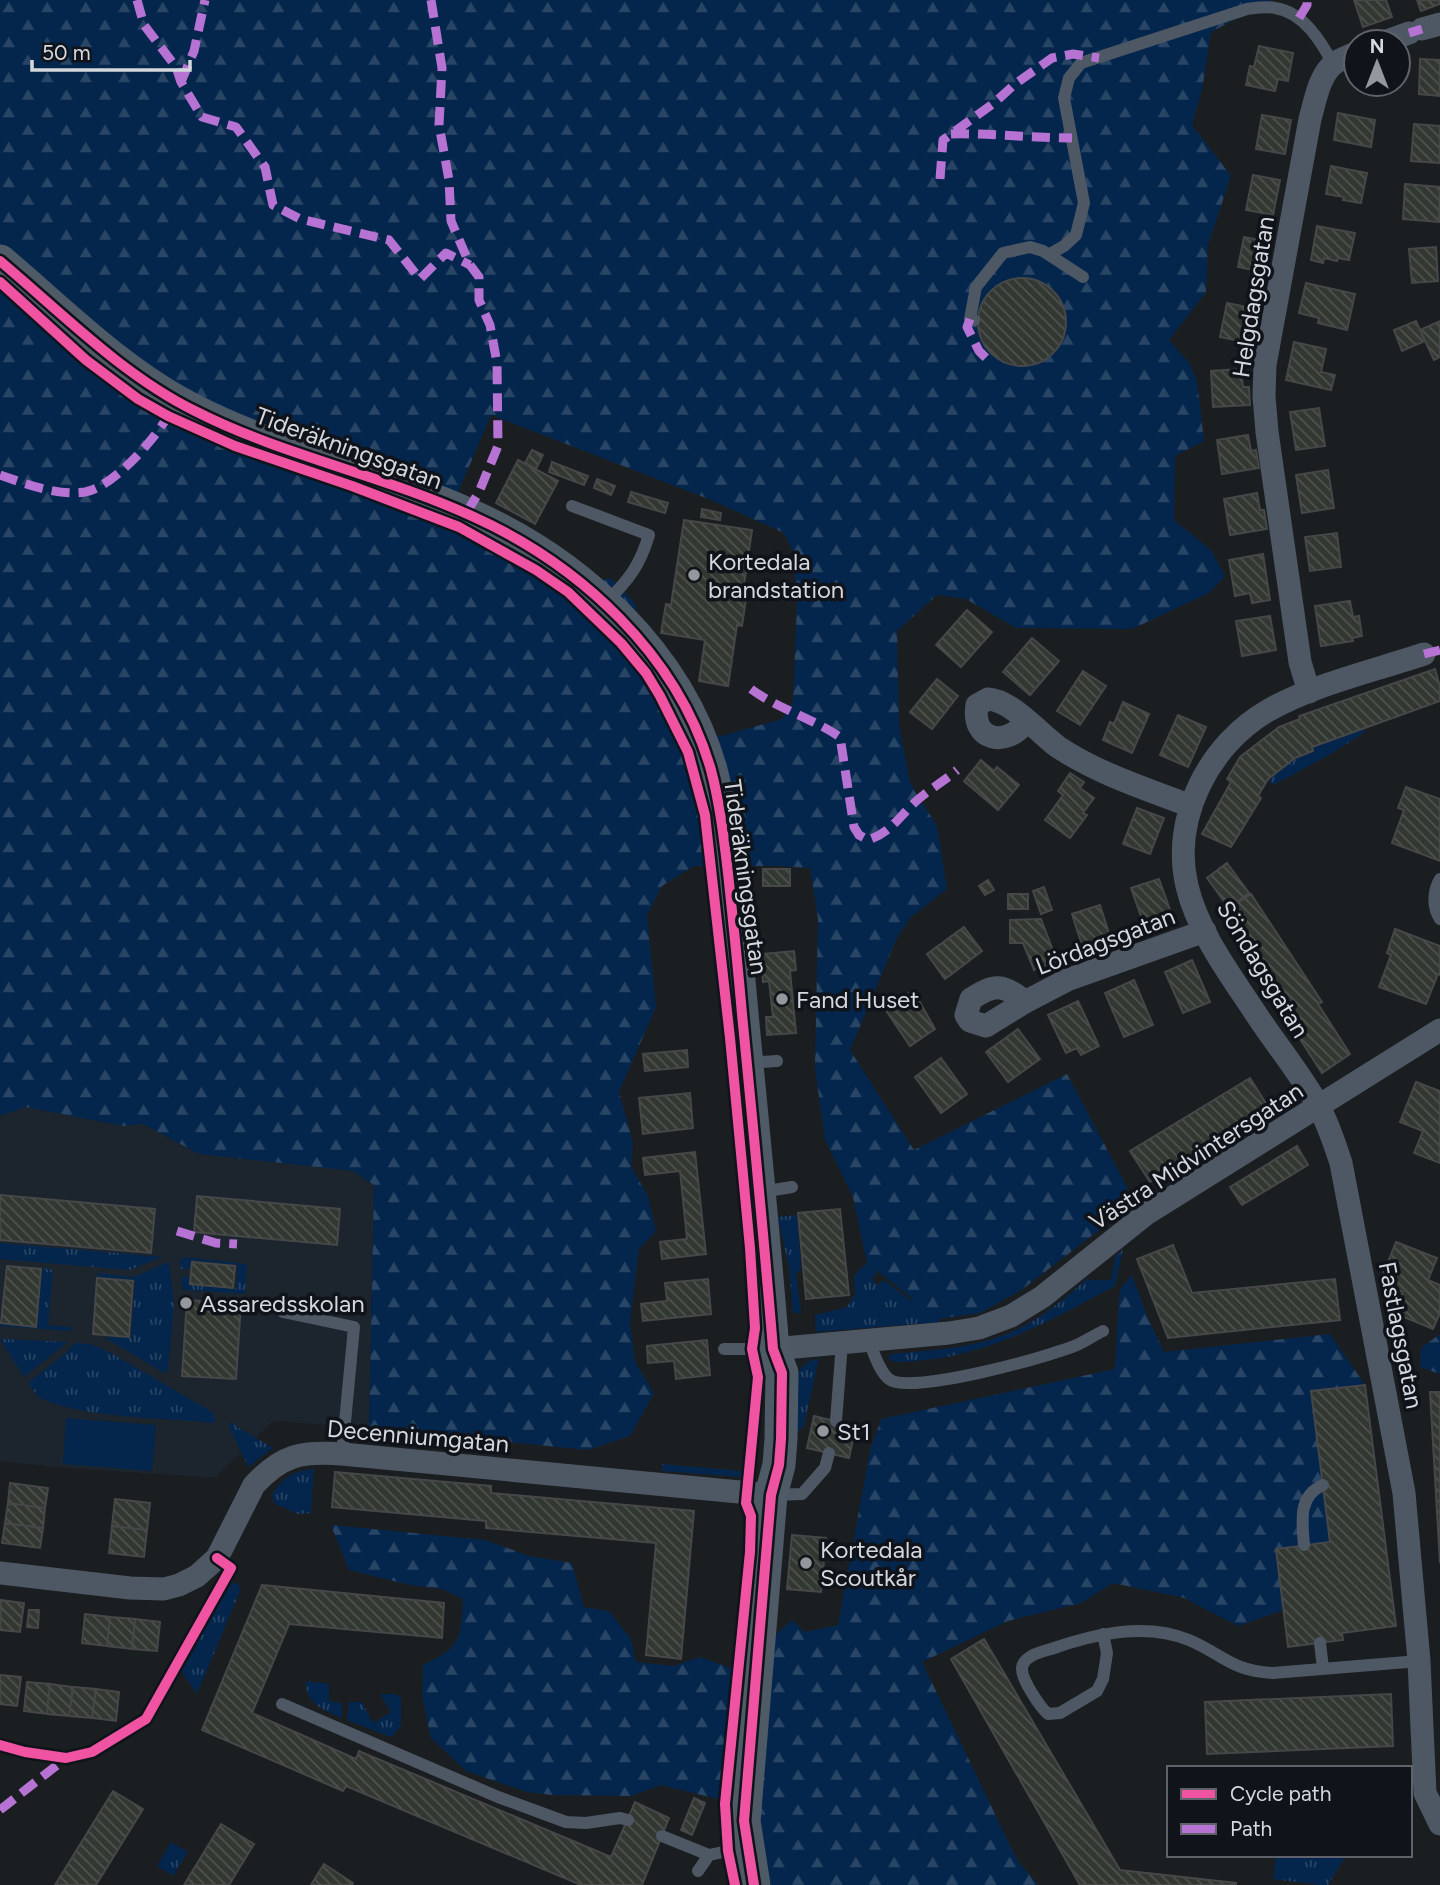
<svg xmlns="http://www.w3.org/2000/svg" width="1440" height="1885" viewBox="0 0 1440 1885" font-family="Figtree,sans-serif">
<style>
.built{fill:#1c242d}
.grass{fill:url(#grass-tufts)}
.forest{fill:url(#forest-firs);fill-rule:evenodd}
.park{fill:#04264c}
.building{fill:url(#building-back-hatch);stroke:#454748;stroke-width:2}
.lines{fill:none;stroke-linecap:round;stroke-linejoin:round}
.lane{stroke:#4e5864;stroke-width:12}
.street{stroke:#4e5864;stroke-width:23}
.secondary{stroke:#4f5a67;stroke-width:33}
.quiet{stroke:#b673d3;stroke-width:9;stroke-dasharray:18 9;stroke-linecap:butt}
.cycleway-casing{stroke:#10141a;stroke-width:15}
.cycleway{stroke:#f153a3;stroke-width:10}
.poi-dot{fill:#94979b;stroke:#10141a;stroke-width:2.5}
.labels{text-anchor:middle;dominant-baseline:central;stroke-width:7;stroke-linejoin:round;paint-order:stroke}
.street-label{font-size:24px;fill:#d5d8dc;stroke:#10141a}
.poi-label{font-size:24px;fill:#d5d8dc;stroke:#10141a;text-anchor:start}
</style>
<defs>
<pattern id="grass-tufts" width="24" height="20" patternUnits="userSpaceOnUse" patternTransform="scale(1.75)"><rect width="24" height="20" fill="#04264c"/><path d="M3 7l-1-3M5 7V3M7 7l1-3M15 17l-1-3M17 17v-4M19 17l1-3" fill="none" stroke="#284565"/></pattern>
<pattern id="forest-firs" width="22" height="20" patternUnits="userSpaceOnUse" patternTransform="scale(1.75)"><rect width="22" height="20" fill="#04264c"/><path d="M5 1l3.5 6h-7zM16 11l3.5 6h-7z" fill="#284565"/></pattern>
<pattern id="building-back-hatch" width="6" height="6" patternUnits="userSpaceOnUse" patternTransform="scale(1.75)"><rect width="6" height="6" fill="#323731"/><path d="M-1 5l2 2M0 0l6 6M5-1l2 2" fill="none" stroke="#4f534e"/></pattern>
</defs>
<rect width="100%" height="100%" fill="#1b1e21"/>
<path class="built" d="M26 1107 123 1126 143 1124 199 1154 353 1171 374 1185 369 1428 273 1421 215 1478 54 1467 0 1461V1116Z"/>
<path class="grass" d="M1364 729 1365 732C1336 752 1304 769 1273 785L1269 780 1296 758 1314 752 1313 747Z
M797 1215 801 1267 799 1272 796 1273 801 1313H793L789 1268 778 1217Z
M0 1243 163 1257 129 1270 0 1259Z
M1123 1249 1115 1286C1052 1320 987 1357 914 1361 905 1362 895 1364 888 1359L891 1354C936 1350 983 1348 1024 1326 1048 1313 1069 1295 1089 1277L1088 1280H1111L1115 1257Z
M186 1257 247 1264 245 1294 183 1290 181 1278 189 1276V1285L236 1289 238 1265 191 1260 190 1269H181L179 1261Z
M169 1262 174 1305 168 1370 164 1373 104 1337 131 1338 135 1280 97 1277 98 1273 133 1277Z
M867 1263 878 1272 872 1279 878 1285 884 1280 909 1299 938 1304 940 1322 816 1332 815 1315 847 1307 855 1295 854 1275Z
M42 1268 53 1270 48 1325 71 1327V1331L0 1326V1321V1324L37 1327Z
M0 1339H5L68 1342 24 1377Z
M74 1343 91 1344 111 1353 212 1412 216 1420 214 1423C167 1418 82 1418 42 1399 36 1396 32 1388 28 1383L68 1351Z
M819 1359 803 1428 793 1434 797 1374C802 1366 808 1359 819 1359Z
M229 1422 273 1448 248 1467 228 1424Z
M662 1464 743 1471 741 1477 662 1471Z
M314 1469 311 1513 297 1514 274 1503 272 1495C281 1478 295 1470 314 1469Z
M232 1582 239 1585 240 1591 197 1694 180 1669Z
M306 1681 329 1684V1701L342 1703V1718C325 1710 305 1704 306 1681Z
M380 1694H395L401 1697V1725L393 1736H388L347 1720 349 1702H362L373 1723 391 1712Z
M171 1842 188 1852 173 1876 157 1866Z
M1276 1855H1346L1328 1885H1321L1273 1879Z"/>
<path class="forest" d="M0 0H1272L1211 32 1202 90 1192 125 1231 176 1208 245 1206 292 1169 340 1190 364 1197 381 1204 441 1175 456 1174 520 1211 550 1225 576 1209 593 1132 629 1016 628 966 599 937 595 897 631 899 725 910 783 937 826 947 889 910 918 897 938 850 1050 914 1150 1067 1074 1127 1187 1128 1208 1020 1291 980 1313 938 1319 867 1263 853 1197 825 1140 815 1068 818 918 810 868 776 866H694L662 886 647 915 656 1007 619 1092 633 1142 631 1167 648 1196 656 1231 639 1249 630 1322 635 1362 654 1393 630 1436 588 1450 369 1428 374 1185 353 1171 199 1154 143 1124 123 1126 26 1107 0 1116ZM491 415 711 500 784 533 793 552 797 603 793 702 782 719 721 736 708 735 636 617V604L611 578 602 580 456 497Z
M1132 1275 1147 1316 1164 1352 1330 1334 1365 1385 1311 1392 1330 1542 1276 1549 1284 1610 1238 1626 1184 1598 1113 1583 1081 1603 1008 1621 922 1662 1017 1860 1038 1885H771L761 1848 757 1803 718 1799 661 1785 631 1796 551 1795 527 1792 466 1771 431 1738 422 1696 423 1665C461 1647 461 1640 463 1599L442 1589 410 1585 349 1570 331 1525 485 1540 529 1556 572 1563 584 1607 609 1611 631 1639 636 1662 673 1666 700 1657 765 1680 774 1636 792 1620 805 1632 838 1625 870 1451 881 1419 1115 1369 1119 1298 1121 1288Z
M1440 1334V1374L1420 1367 1421 1348Z"/>
<path class="park" d="M66 1418 156 1425 152 1471 63 1464Z"/>
<path class="building" d="M1354 0H1386L1392 17 1363 27Z
M1417 0H1440V4L1421 11Z
M1259 46 1293 53 1288 81 1278 79 1275 91 1246 85 1250 66 1254 67Z
M1420 59 1440 60V96L1419 94Z
M1338 113 1375 120 1371 147 1334 140Z
M1262 115 1291 120 1285 154 1256 149Z
M1414 124 1440 126V163L1411 161Z
M1331 166 1367 173 1361 203 1343 200 1344 197 1326 194Z
M1253 175 1280 180 1273 215 1246 210Z
M1405 184 1440 187 1439 222 1403 219Z
M1317 226 1355 233 1349 260 1338 258 1337 261 1324 258 1323 263 1311 260Z
M1244 237 1269 242 1263 272 1238 267Z
M1436 247 1438 281 1412 283 1409 249Z
M978 322a44 44 0 1 1 88 0a44 44 0 1 1-88 0Z
M1306 283 1355 294 1347 330 1318 323 1319 318 1299 313Z
M1227 303 1257 309 1250 343 1220 337Z
M1416 321 1425 341 1402 351 1394 330Z
M1440 321V357L1434 360 1420 330Z
M1294 342 1326 349 1321 372 1335 375 1331 390 1286 380Z
M1241 369 1243 387H1249L1250 405 1213 407 1211 371Z
M1319 408 1325 446 1296 450 1290 412Z
M1248 435 1251 451 1256 450 1259 468 1222 474 1217 440Z
M532 450 543 455 536 469 525 463Z
M518 460 558 481 535 524 496 503Z
M552 462 588 476 584 485 549 472Z
M1328 470 1334 508 1302 513 1296 475Z
M597 479 615 486 611 495 594 488Z
M631 492 668 503 665 513 628 502Z
M1257 493 1260 510H1264L1267 529 1230 535 1224 499Z
M702 509 721 513 720 520 701 517Z
M684 520 752 530 742 598 746 599 742 626 737 625 728 686 699 681 705 640 661 633 666 604 671 605Z
M1337 533 1341 567 1310 571 1305 537Z
M1263 554 1270 600 1252 603 1250 593 1235 596 1229 560Z
M1350 601 1353 617 1359 616 1362 636 1352 638 1353 641 1321 646 1315 606Z
M967 610 992 632 961 667 936 645Z
M1270 616 1276 650 1242 656 1236 621Z
M1032 638 1059 661 1030 695 1003 672Z
M1435 669 1440 687V701L1312 747 1313 751 1295 758 1268 779 1258 796 1261 798 1231 847 1202 834 1231 782 1227 779 1240 757 1279 727 1300 719 1299 716Z
M1083 671 1106 686 1080 725 1057 711Z
M937 679 958 696 932 729 910 712Z
M1123 702 1149 714 1132 753 1103 740 1110 722 1114 724Z
M1178 715 1206 727 1188 767 1160 755Z
M981 760 994 771 997 767 1019 785 998 810 964 781Z
M1070 773 1084 782 1080 788 1094 798 1083 813 1087 815 1070 838 1045 820 1063 795 1058 791Z
M1406 787 1440 799V861L1392 843 1404 810 1398 808Z
M1137 808 1164 818 1150 854 1123 844Z
M1227 863 1249 893 1229 908 1207 878Z
M763 869H790V886H763Z
M1159 879 1174 921 1146 931 1131 888Z
M988 880 994 890 985 895 979 886Z
M1044 887 1052 910 1041 914 1033 891Z
M1008 894H1028V909H1008Z
M1251 894 1322 1002 1318 1004 1350 1054 1322 1073 1287 1019 1291 1016 1223 912Z
M1100 905 1112 943 1084 952 1072 914Z
M1041 919 1057 961 1034 970 1023 943H1010V920Z
M964 927 982 951 945 979 927 954Z
M1395 929 1440 946V975L1438 974 1426 1004 1379 987 1391 955 1387 953Z
M794 951 796 970 790 971 796 1033 767 1035 766 1017H773L769 981 763 982 761 954Z
M1192 960 1210 1002 1183 1013 1165 972Z
M1134 980 1153 1025 1124 1037 1105 993Z
M913 990 935 1029 910 1046 885 1009Z
M1078 1001 1099 1046 1081 1055 1077 1048 1066 1053 1048 1015Z
M1018 1029 1040 1059 1008 1082 986 1052Z
M687 1050 688 1067 645 1071 643 1054Z
M941 1058 967 1094 941 1113 915 1077Z
M1250 1078 1270 1110 1150 1182 1130 1151Z
M1416 1082 1440 1091V1163L1414 1153 1423 1131 1400 1122Z
M690 1093 693 1128 643 1134 639 1098Z
M1297 1146 1308 1165 1242 1205 1230 1187Z
M695 1152 706 1254 662 1259 660 1242 687 1239 680 1171 645 1175 643 1158Z
M0 1195 155 1209 151 1253 0 1240Z
M197 1196 340 1209 337 1245 194 1232Z
M840 1209 849 1295 806 1299 798 1213Z
M1396 1242 1437 1258 1428 1280 1440 1285V1313L1433 1329 1394 1313 1403 1292 1380 1282Z
M1173 1245 1192 1293 1335 1279 1340 1320 1168 1338 1137 1259Z
M192 1262 235 1266 233 1288 190 1284Z
M7 1266 41 1269 36 1327 1 1323Z
M97 1278 133 1281 129 1337 93 1334Z
M708 1279 711 1314 643 1321 641 1304 667 1301 665 1283Z
M187 1300 241 1304 236 1379 182 1376Z
M707 1340 710 1375 676 1379 674 1361 648 1363 647 1346Z
M1365 1385 1396 1626 1342 1633 1343 1640 1288 1647 1276 1549 1330 1542 1311 1391Z
M1430 1392H1440V1563Z
M814 1416 856 1426 849 1458 807 1448Z
M335 1472 491 1486V1493L694 1511 681 1659 646 1655 656 1543 486 1528V1521L332 1507Z
M10 1483 48 1488 45 1508 8 1503Z
M115 1499 150 1503 147 1530 112 1526Z
M8 1503 45 1508 43 1528 5 1523Z
M5 1523 43 1528 40 1548 2 1543Z
M112 1526 147 1530 144 1557 109 1553Z
M792 1535 826 1538 821 1592 787 1589Z
M262 1585 444 1603 442 1638 289 1624 252 1713 356 1759 359 1751 611 1857 635 1802 669 1818 642 1885H581L346 1786 343 1791 202 1730Z
M1 1600 24 1603 20 1632 0 1630Z
M29 1610H39L38 1628 27 1627Z
M85 1614 110 1617 107 1646 82 1643Z
M110 1617 135 1619 132 1649 107 1646Z
M135 1619 160 1622 157 1651 132 1649Z
M984 1639 1120 1870 1236 1883V1885H1080L951 1659Z
M0 1675 21 1677 17 1706 0 1704Z
M27 1682 50 1684 47 1714 24 1711Z
M50 1684 73 1687 69 1716 47 1714Z
M73 1687 96 1689 92 1718 69 1716Z
M96 1689 119 1692 116 1721 92 1718Z
M1391 1694 1393 1746 1207 1754 1205 1702Z
M113 1791 143 1809 96 1885H55Z
M694 1798 705 1803 692 1835 681 1830Z
M221 1824 254 1844 229 1885H184Z
M324 1864 353 1883 352 1885H311Z"/>
<g class="lines">
<path class="lane" d="M1050 254 1064 246 1076 235 1084 203 1064 98 1069 78 1081 63 1247 9C1255 8 1266 6 1275 8 1303 12 1321 41 1333 64
M974 320 970 319 976 287 1003 253 1030 247 1043 251 1083 277
M572 506 649 535C640 565 629 580 606 602
M1440 879C1433 891 1432 907 1440 919
M747 1063 777 1061
M761 1192 792 1187
M283 1312 354 1327 342 1454
M869 1341C874 1353 879 1371 889 1379 908 1396 1053 1356 1079 1344 1087 1340 1095 1335 1103 1331
M724 1349H773
M836 1421 842 1343
M771 1495 802 1494 825 1468 829 1453
M1304 1545C1302 1521 1298 1496 1323 1485
M1103 1634 1107 1653 1103 1679 1097 1691 1060 1713 1048 1714C1040 1707 1021 1679 1022 1668 1023 1656 1041 1652 1051 1649 1094 1634 1145 1622 1189 1640 1224 1655 1231 1671 1273 1673L1419 1661
M1320 1643 1323 1668
M282 1704 498 1797 566 1822 586 1823 620 1818 628 1820
M662 1836 709 1855
M698 1871 709 1855 728 1851 747 1850"/>
<path class="street" d="M1422 29 1440 24
M1384 42 1409 33
M1424 654C1373 671 1315 684 1269 710 1209 744 1171 818 1187 886 1198 933 1232 977 1258 1017 1278 1047 1303 1077 1320 1109 1329 1126 1335 1145 1341 1163L1404 1493 1419 1661 1425 1793 1440 1824
M1309 692 1300 662 1267 432 1264 396 1265 365 1310 119C1315 102 1319 74 1335 63 1341 59 1349 56 1356 53
M1026 722C1006 748 971 741 977 705L988 699C1011 700 1039 733 1058 747 1099 774 1146 789 1191 806
M1025 1002 986 1026 970 1021 966 1015 971 999C994 984 1003 983 1025 1002L1067 980 1205 931
M773 1349 949 1333 979 1328 1011 1316 1042 1297 1146 1214 1440 1030
M0 1573 130 1588 164 1589 179 1585 197 1576 217 1558 254 1485C282 1455 301 1451 342 1454L771 1495"/>
<path class="secondary" d="M0 261C62 313 122 375 195 411 283 456 383 475 474 517 580 565 678 655 711 770 720 804 724 839 728 873 733 920 738 967 742 1014 753 1126 764 1237 773 1349L782 1373 781 1439 779 1465 771 1495 744 1821 754 1885"/>
<path class="quiet" d="M137 0 144 25 176 67 181 82 202 117 236 127 265 167 273 205 300 219 389 240 420 279 446 253 470 265
M431 0 442 68 439 125 449 180 451 221 470 265 479 277V300L490 325 497 363 498 446 479 492 464 517
M1299 18 1307 5V0
M1409 33 1422 29
M181 82 194 51 205 0
M951 134C991 133 1031 138 1072 138
M940 179 943 140 994 103 1015 84 1052 58 1073 54 1099 58
M970 319 967 327 979 351 989 361
M0 475C26 484 57 496 85 492 113 487 154 440 168 416
M1424 654 1440 650
M751 689C778 709 812 718 840 737L854 827 859 835 868 840C889 833 897 820 912 805 925 792 943 782 957 770
M177 1231 216 1243 237 1244
M0 1810 66 1758"/>
<defs>
<path id="cycleway" d="M0 261C62 313 122 375 195 411 283 456 383 475 474 517 580 565 678 655 711 770 720 804 724 839 728 873 733 920 738 967 742 1014 753 1126 764 1237 773 1349L782 1373 781 1439 779 1465 771 1495 744 1821 754 1885
M0 282 86 360 138 399 168 416 235 446 352 486 459 527 536 570 568 592 621 643 646 673 660 696 688 752 705 815 730 1038 750 1248 755 1328 752 1349 758 1377 746 1503 751 1516 750 1552 725 1804 728 1851 735 1885
M0 1745 25 1752 66 1758 92 1752 146 1719 231 1568 217 1558"/>
</defs>
<use href="#cycleway" class="cycleway-casing"/>
<use href="#cycleway" class="cycleway"/>
</g>
<g class="poi-dot">
<circle cx="694" cy="575" r="7"/>
<circle cx="782" cy="999" r="7"/>
<circle cx="186" cy="1303" r="7"/>
<circle cx="823" cy="1431" r="7"/>
<circle cx="806" cy="1563" r="7"/>
</g>
<g class="labels">
<g class="street-label">
<text transform="translate(1253 297) rotate(-81)">Helgdagsgatan</text>
<text transform="translate(349 448) rotate(20)">Tideräkningsgatan</text>
<text transform="translate(746 877) rotate(82)">Tideräkningsgatan</text>
<text transform="translate(1105 941) rotate(-21)">Lördagsgatan</text>
<text transform="translate(1263 969) rotate(59)">Söndagsgatan</text>
<text transform="translate(1196 1156) rotate(-33)">Västra Midvintersgatan</text>
<text transform="translate(1401 1335) rotate(79)">Fastlagsgatan</text>
<text transform="translate(418 1436) rotate(5)">Decenniumgatan</text>
</g>
<g class="poi-label">
<text x="708" y="561">Kortedala<tspan x="708" dy="28">brandstation</tspan></text>
<text x="796" y="999">Fand Huset</text>
<text x="200" y="1303">Assaredsskolan</text>
<text x="837" y="1431">St1</text>
<text x="820" y="1549">Kortedala<tspan x="820" dy="28">Scoutkår</tspan></text>
</g>
</g>
<rect x="1167" y="1766" width="245" height="91" fill="#10141a" stroke="#5f6268" stroke-width="2"/>
<rect x="1181" y="1789" width="35" height="10" fill="#f153a3" stroke="#5f6268" stroke-width="2"/>
<text x="1230" y="1801" font-size="21" fill="#d5d8dc">Cycle path</text>
<rect x="1181" y="1824" width="35" height="10" fill="#b673d3" stroke="#5f6268" stroke-width="2"/>
<text x="1230" y="1836" font-size="21" fill="#d5d8dc">Path</text>
<g transform="translate(1377 63)"><circle r="33" fill="#10141a" stroke="#5f6268" stroke-width="2"/>
<path d="M0-5L12 26L0 18L-12 26Z" fill="#94979b"/>
<text y="-10" font-size="19" font-weight="bold" text-anchor="middle" fill="#d5d8dc">N</text>
</g>
<path d="M32 60v10h158v-10" fill="none" stroke="#d5d8dc" stroke-width="3.5"/>
<text x="42" y="60" font-size="21" fill="#d5d8dc" stroke="#10141a" stroke-width="5" paint-order="stroke">50 m</text>
</svg>
